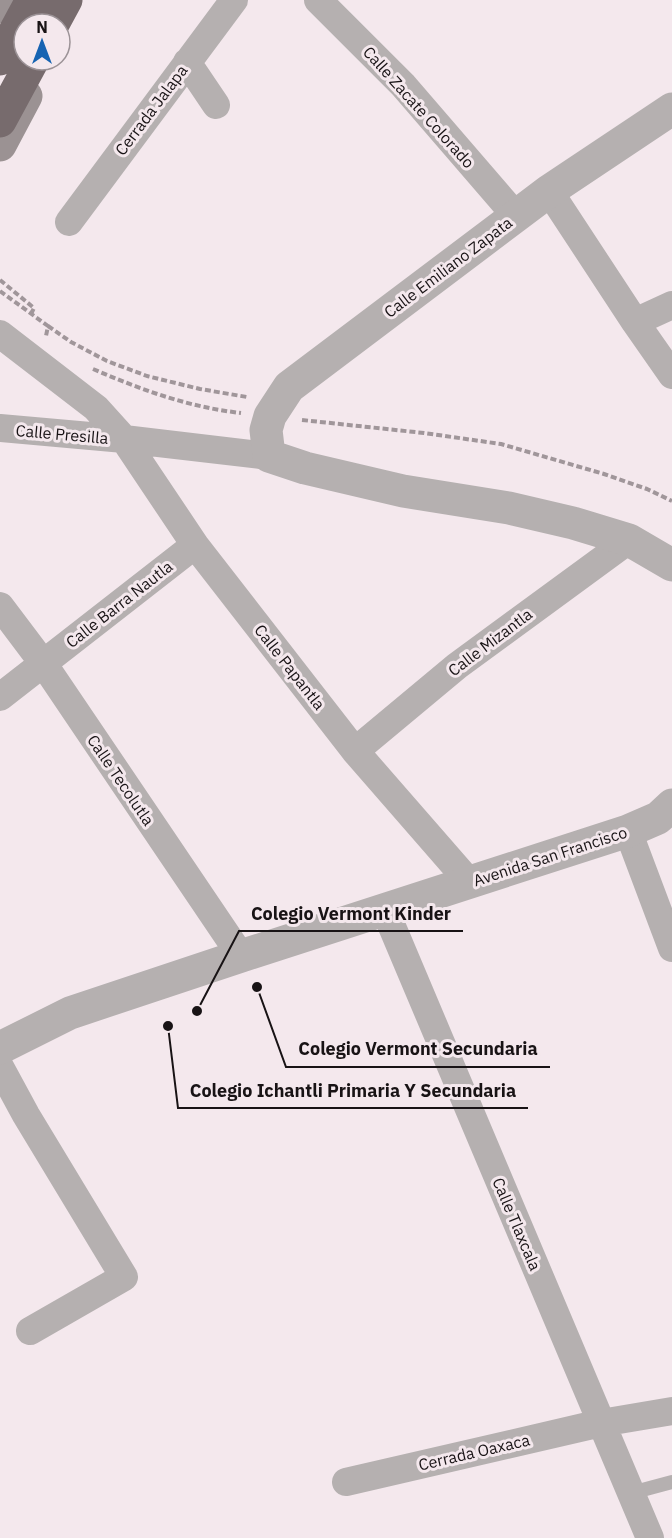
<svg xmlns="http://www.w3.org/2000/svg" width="672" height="1538" viewBox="0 0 672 1538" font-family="'IBM Plex Sans',sans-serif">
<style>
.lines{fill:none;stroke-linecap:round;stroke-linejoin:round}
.path{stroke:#a0969a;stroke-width:4;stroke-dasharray:6 3;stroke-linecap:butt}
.service{stroke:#b5b0b0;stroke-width:14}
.minor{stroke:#b5b0b0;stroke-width:28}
.tertiary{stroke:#b5b0b0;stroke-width:33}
.secondary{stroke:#9b9293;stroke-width:33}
.motorway{stroke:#776b6d;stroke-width:33}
.labels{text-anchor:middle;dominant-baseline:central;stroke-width:6;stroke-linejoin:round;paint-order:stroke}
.street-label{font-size:16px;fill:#181315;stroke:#f4e8ed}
.leader{fill:none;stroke:#181315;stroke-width:2}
.callout-dot{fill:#181315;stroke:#f4e8ed;stroke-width:2}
.callout-label{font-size:18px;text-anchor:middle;font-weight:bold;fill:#181315;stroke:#f4e8ed;stroke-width:6;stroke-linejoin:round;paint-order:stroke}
</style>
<rect width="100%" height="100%" fill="#f4e8ed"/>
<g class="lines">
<path class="path" d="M0 280 34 308 31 314
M0 291 48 326 46 336
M48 326 71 342 107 361 147 376 200 389 247 397
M93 369C142 390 188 407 241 413
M302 420 424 433 501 444 604 474 647 489 672 501"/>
<path class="service" d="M631 1493 672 1482"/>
<path class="minor" d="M318 0 403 85 516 216
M187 62 216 105
M549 191 635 322 672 375
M69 222 234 0
M635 322 672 305
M0 334 96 408 124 439 195 545 355 751 470 883
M0 428 124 439 269 456
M0 606 43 663 241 956
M0 697 195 545
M355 751 457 666 629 540
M628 831 672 948
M385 910 650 1538
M0 1067 26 1115 124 1277 30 1331
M346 1482 601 1423 672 1411"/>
<path class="tertiary" d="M672 109 549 191 289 387 270 416 266 430 269 456 305 468 403 491 509 508 573 523 629 540 672 565
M0 1048 70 1013 241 956 628 831 658 818 672 805"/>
<path class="secondary" d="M0 7 4 0
M0 145 26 96"/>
<path class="motorway" d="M53 24 66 0
M0 59 32 0
M0 121 33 60"/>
</g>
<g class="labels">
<g class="street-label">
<text transform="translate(419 107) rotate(48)">Calle Zacate Colorado</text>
<text transform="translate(151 110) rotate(-53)">Cerrada Jalapa</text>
<text transform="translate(448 267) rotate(-37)">Calle Emiliano Zapata</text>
<text transform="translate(62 434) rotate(5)">Calle Presilla</text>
<text transform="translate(119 604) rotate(-38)">Calle Barra Nautla</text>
<text transform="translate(490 642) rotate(-37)">Calle Mizantla</text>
<text transform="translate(290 667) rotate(52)">Calle Papantla</text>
<text transform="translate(121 780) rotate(56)">Calle Tecolutla</text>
<text transform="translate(550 856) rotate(-18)">Avenida San Francisco</text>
<text transform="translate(517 1224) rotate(67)">Calle Tlaxcala</text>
<text transform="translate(474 1452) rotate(-13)">Cerrada Oaxaca</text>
</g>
</g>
<path class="leader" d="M197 1011L239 931H463M257 987L286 1067H550M168 1026L178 1108H528"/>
<g class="callout-dot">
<circle cx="197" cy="1011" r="6"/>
<circle cx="257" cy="987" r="6"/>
<circle cx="168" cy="1026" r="6"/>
</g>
<g class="callout-label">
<text x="351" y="920">Colegio Vermont Kinder</text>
<text x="418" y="1055">Colegio Vermont Secundaria</text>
<text x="353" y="1097">Colegio Ichantli Primaria Y Secundaria</text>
</g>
<g transform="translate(42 42)"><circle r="28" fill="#f4e8ed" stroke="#9c9397" stroke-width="1.5"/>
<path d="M0-4.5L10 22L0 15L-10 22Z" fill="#1663b2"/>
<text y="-9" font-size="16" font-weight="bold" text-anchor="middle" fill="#181315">N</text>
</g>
</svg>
